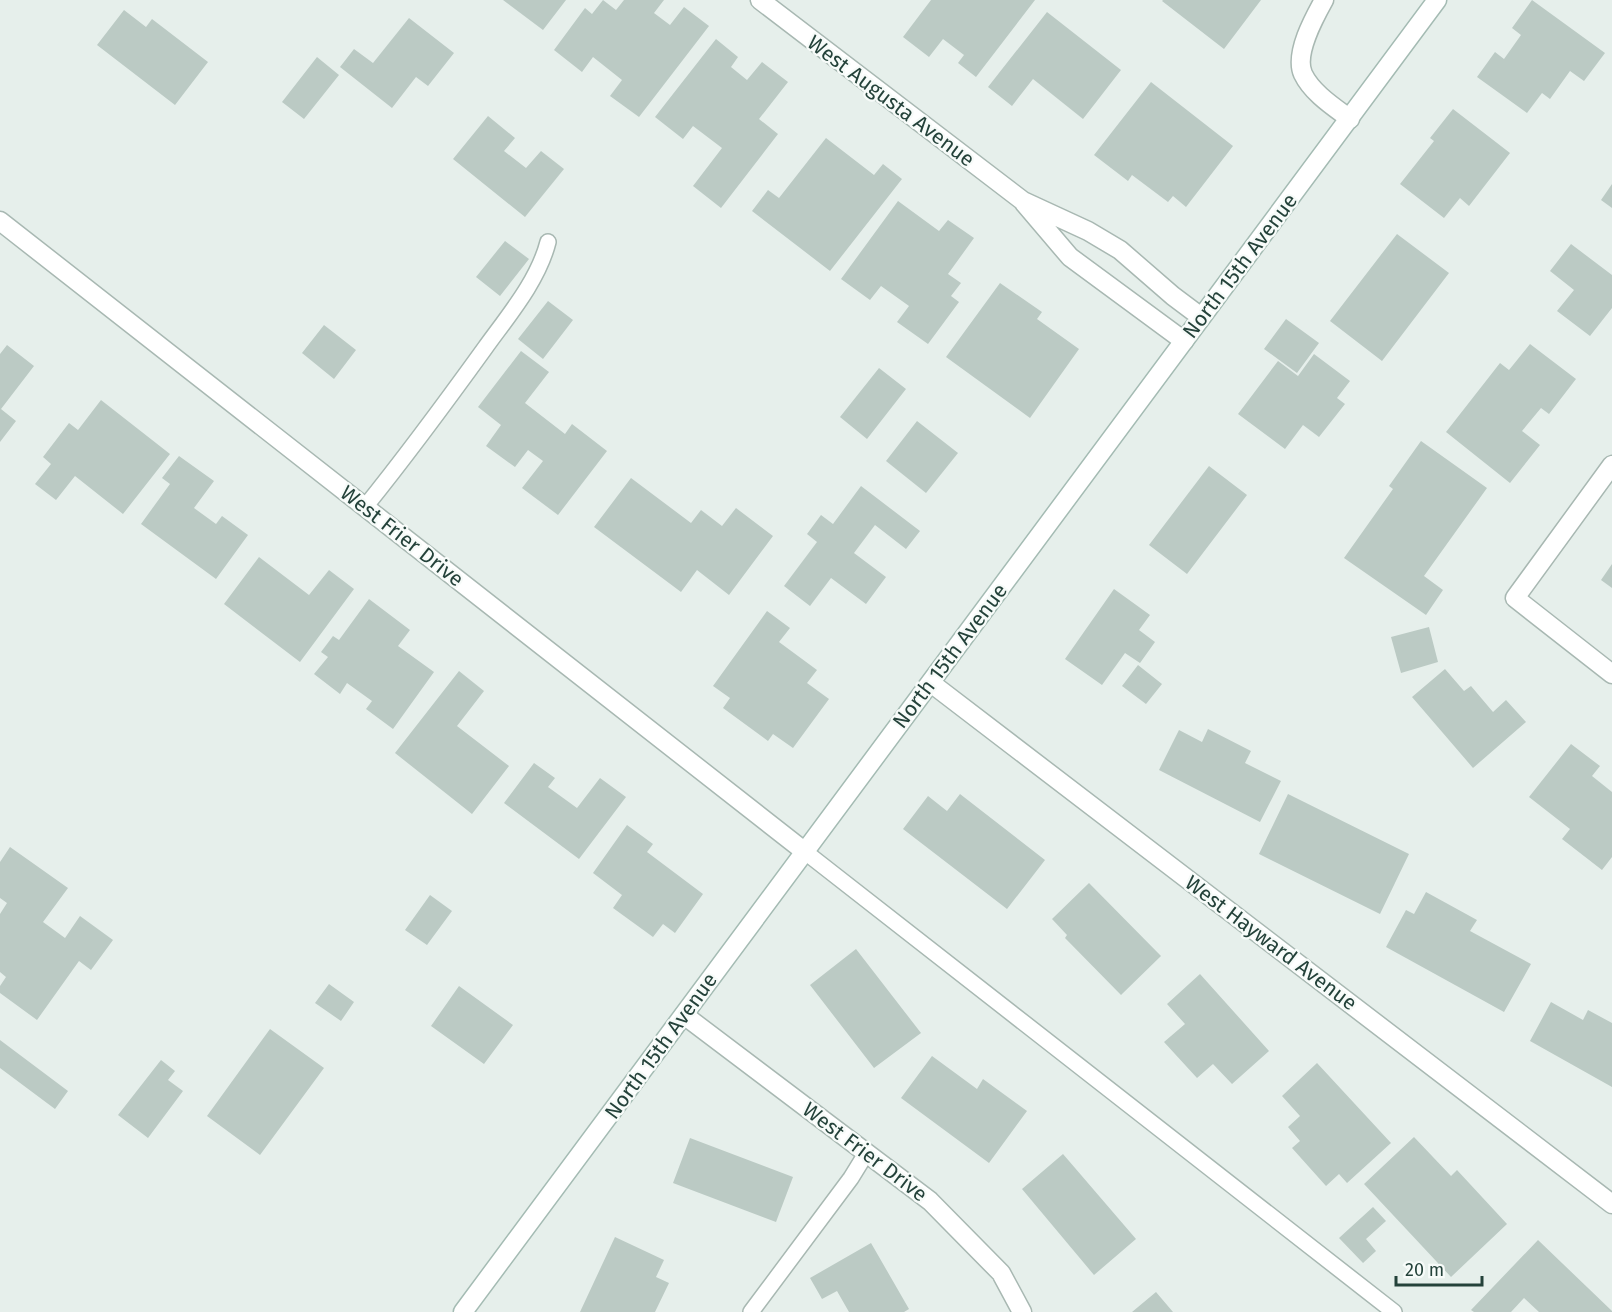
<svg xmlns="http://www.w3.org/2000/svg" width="1612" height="1312" viewBox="0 0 1612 1312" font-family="'Fira Sans',sans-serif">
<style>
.building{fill:#bbcac4}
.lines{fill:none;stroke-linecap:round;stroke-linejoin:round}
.lane-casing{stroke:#a8b8b2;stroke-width:18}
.street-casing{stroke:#a8b8b2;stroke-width:21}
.secondary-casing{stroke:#a4bbb3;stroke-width:21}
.lane{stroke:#fff;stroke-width:15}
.street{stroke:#fff;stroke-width:18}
.secondary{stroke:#fff;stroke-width:18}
.labels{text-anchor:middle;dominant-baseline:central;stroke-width:4.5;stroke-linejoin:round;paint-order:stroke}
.street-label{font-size:21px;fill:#24423a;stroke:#f7fbf9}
</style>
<rect width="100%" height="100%" fill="#e6efeb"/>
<path class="building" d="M503 0H566L543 30Z
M603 0 616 10 624 0H664L654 13 670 25 684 7 709 26 639 117 610 96 622 80 593 57 582 72 554 50 585 8 592 14Z
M931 0H1035L976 77 958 63 964 55 943 39 929 57 903 37Z
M1163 0H1261L1224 49 1162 1Z
M1532 0 1605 53 1584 81 1570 71 1550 99 1542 93 1527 113 1477 77 1495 52 1504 59 1521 35 1512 28Z
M124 10 146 27 152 19 208 62 175 105 97 45Z
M1047 12 1121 70 1083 119 1033 79 1012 106 988 87Z
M409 18 454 53 428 86 416 77 392 108 340 67 354 49 373 63Z
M716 39 738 57 731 67 747 80 762 62 788 82 759 119 778 134 721 208 693 186 722 148 693 126 683 139 655 117Z
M317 57 339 75 304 119 282 102Z
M1151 82 1233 146 1186 207 1173 196 1168 202 1132 175 1128 181 1094 155Z
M1453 109 1510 153 1469 206 1460 198 1444 218 1400 184 1434 141 1430 138Z
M488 116 515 138 504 151 526 168 541 151 564 169 525 217 453 159Z
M826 138 874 175 883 164 902 179 830 271 752 211 768 190 779 198Z
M1612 184V208L1601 200Z
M898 201 939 231 948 220 974 238 948 274 961 283 951 296 959 302 928 344 897 322 909 306 881 286 870 300 841 279Z
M1397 234 1449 273 1382 361 1330 321Z
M505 241 529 259 500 296 476 277Z
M1571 244 1612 275V308L1590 336 1557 311 1574 290 1550 271Z
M1000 283 1042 312 1037 319 1079 349 1030 418 946 357Z
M548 301 573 320 543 359 518 339Z
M1286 319 1319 343 1297 373 1264 349Z
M324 325 356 350 334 379 302 353Z
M1530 344 1576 379 1549 414 1541 408 1522 431 1540 445 1510 483 1446 432 1500 363 1509 370Z
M7 345 34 366 1 409 16 421 0 442V354Z
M521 351 549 372 525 403 565 434 572 424 607 451 558 515 522 488 543 461 528 450 515 467 486 446 501 425 478 407Z
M1314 354 1350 381 1337 398 1345 404 1319 437 1303 425 1285 449 1238 414 1278 361 1298 376Z
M879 368 906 389 867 439 840 417Z
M101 400 170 454 123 514 75 476 56 500 35 484 51 464 43 457 69 423 78 430Z
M917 421 958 453 926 493 886 461Z
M1421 441 1487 488 1424 576 1443 590 1426 615 1344 558 1393 489 1389 486Z
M179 456 214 481 194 508 216 524 222 516 248 535 216 579 141 524 170 484 162 478Z
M1209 466 1247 495 1187 574 1149 545Z
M631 478 691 523 701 510 722 526 736 508 773 536 729 595 697 570 681 592 594 527Z
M861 486 920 531 906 549 875 525 854 553 886 577 866 604 831 578 810 606 784 586 817 542 807 534 821 515 833 524Z
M259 557 309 595 329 570 354 589 300 662 224 604Z
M1612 564V588L1601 580Z
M1114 589 1150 615 1139 630 1155 642 1140 663 1125 653 1102 685 1065 659Z
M369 599 410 630 398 646 434 672 393 729 366 709 372 701 347 683 340 694 314 674 328 657 321 652 333 636 339 640Z
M767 611 790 628 779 642 817 670 807 683 829 699 793 748 773 734 768 741 723 708 730 698 713 686Z
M1429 627 1438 662 1401 673 1391 637Z
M1138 665 1162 684 1146 704 1122 686Z
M1445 669 1464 691 1471 686 1493 712 1506 700 1526 722 1473 768 1412 697Z
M459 671 484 691 457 726 509 766 472 814 395 753Z
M1208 729 1251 751 1245 763 1281 781 1260 822 1159 770 1179 730 1202 742Z
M1571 744 1600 766 1592 776 1612 792V857L1602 870 1562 839 1570 829 1529 797Z
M534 763 555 778 548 787 577 808 600 778 626 797 579 859 504 803Z
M960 794 1045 860 1007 909 903 829 928 796 947 811Z
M1288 794 1409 854 1380 914 1259 854Z
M627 825 653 844 647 852 703 894 675 933 663 924 653 937 613 908 622 895 593 873Z
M10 847 68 888 43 922 65 938 80 916 113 940 91 970 79 961 37 1020 0 993V986L6 977 0 972V914L7 903 0 898V862Z
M1089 883 1161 956 1121 995 1065 938 1067 935 1052 919Z
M1426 892 1477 920 1470 931 1531 964 1504 1012 1386 947 1406 910 1414 914Z
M430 895 452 911 427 945 405 930Z
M856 949 921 1033 874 1068 810 985Z
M1200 974 1269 1051 1232 1084 1213 1064 1197 1078 1164 1042 1185 1024 1167 1004Z
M329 984 354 1002 341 1021 315 1003Z
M459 986 513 1025 484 1064 431 1026Z
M1551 1002 1583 1020 1588 1010 1612 1023V1087L1530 1041Z
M270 1029 324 1068 260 1155 207 1116Z
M0 1040 68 1091 55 1109 0 1068Z
M932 1056 977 1089 983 1079 1027 1111 989 1163 901 1098Z
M161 1060 175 1071 168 1080 183 1091 148 1138 118 1115Z
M1317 1063 1391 1143 1347 1183 1339 1174 1326 1186 1292 1148 1300 1141 1288 1127 1300 1116 1282 1096Z
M1414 1137 1451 1176 1457 1170 1507 1224 1451 1277 1364 1184Z
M690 1138 793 1177 776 1222 673 1183Z
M1063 1154 1136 1239 1094 1275 1022 1189Z
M1373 1207 1386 1221 1366 1239 1376 1251 1363 1263 1339 1238Z
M615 1237 664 1260 656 1277 669 1283 655 1312H580Z
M1538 1240 1612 1311V1312H1539L1524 1298 1511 1312H1474L1471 1310Z
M871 1243 909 1309 904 1312H849L837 1291 822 1299 810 1278Z
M1156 1292 1173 1312H1132Z"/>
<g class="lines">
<defs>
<path id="lane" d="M365 507C407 455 446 402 485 348 508 316 538 281 548 242
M804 851 1394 1312
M751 1312 851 1178 867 1152"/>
<path id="street" d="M760 0 1023 201 1088 231 1120 250 1173 296 1201 317
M1324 0C1314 18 1294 54 1303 74 1312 93 1334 107 1350 119
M1024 203 1070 257 1184 341
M0 221 804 851
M1612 465 1515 598 1612 674
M931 683 1612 1204
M684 1015 930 1201 1001 1273 1022 1312"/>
<path id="secondary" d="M463 1312 1437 0"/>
</defs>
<use href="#lane" class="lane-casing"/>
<use href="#street" class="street-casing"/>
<use href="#secondary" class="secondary-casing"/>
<use href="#lane" class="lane"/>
<use href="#street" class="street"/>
<use href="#secondary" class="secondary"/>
</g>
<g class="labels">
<g class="street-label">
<text transform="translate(891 101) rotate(37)">West Augusta Avenue</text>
<text transform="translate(1240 266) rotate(-53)">North 15th Avenue</text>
<text transform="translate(402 536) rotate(38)">West Frier Drive</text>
<text transform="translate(950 656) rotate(-53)">North 15th Avenue</text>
<text transform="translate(1271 943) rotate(37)">West Hayward Avenue</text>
<text transform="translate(661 1046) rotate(-54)">North 15th Avenue</text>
<text transform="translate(865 1152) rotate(37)">West Frier Drive</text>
</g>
</g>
<path d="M1396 1276v9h86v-9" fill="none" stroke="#24423a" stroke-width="3"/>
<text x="1405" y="1276" font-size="18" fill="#24423a" stroke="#f7fbf9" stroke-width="4.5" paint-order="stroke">20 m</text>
</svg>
